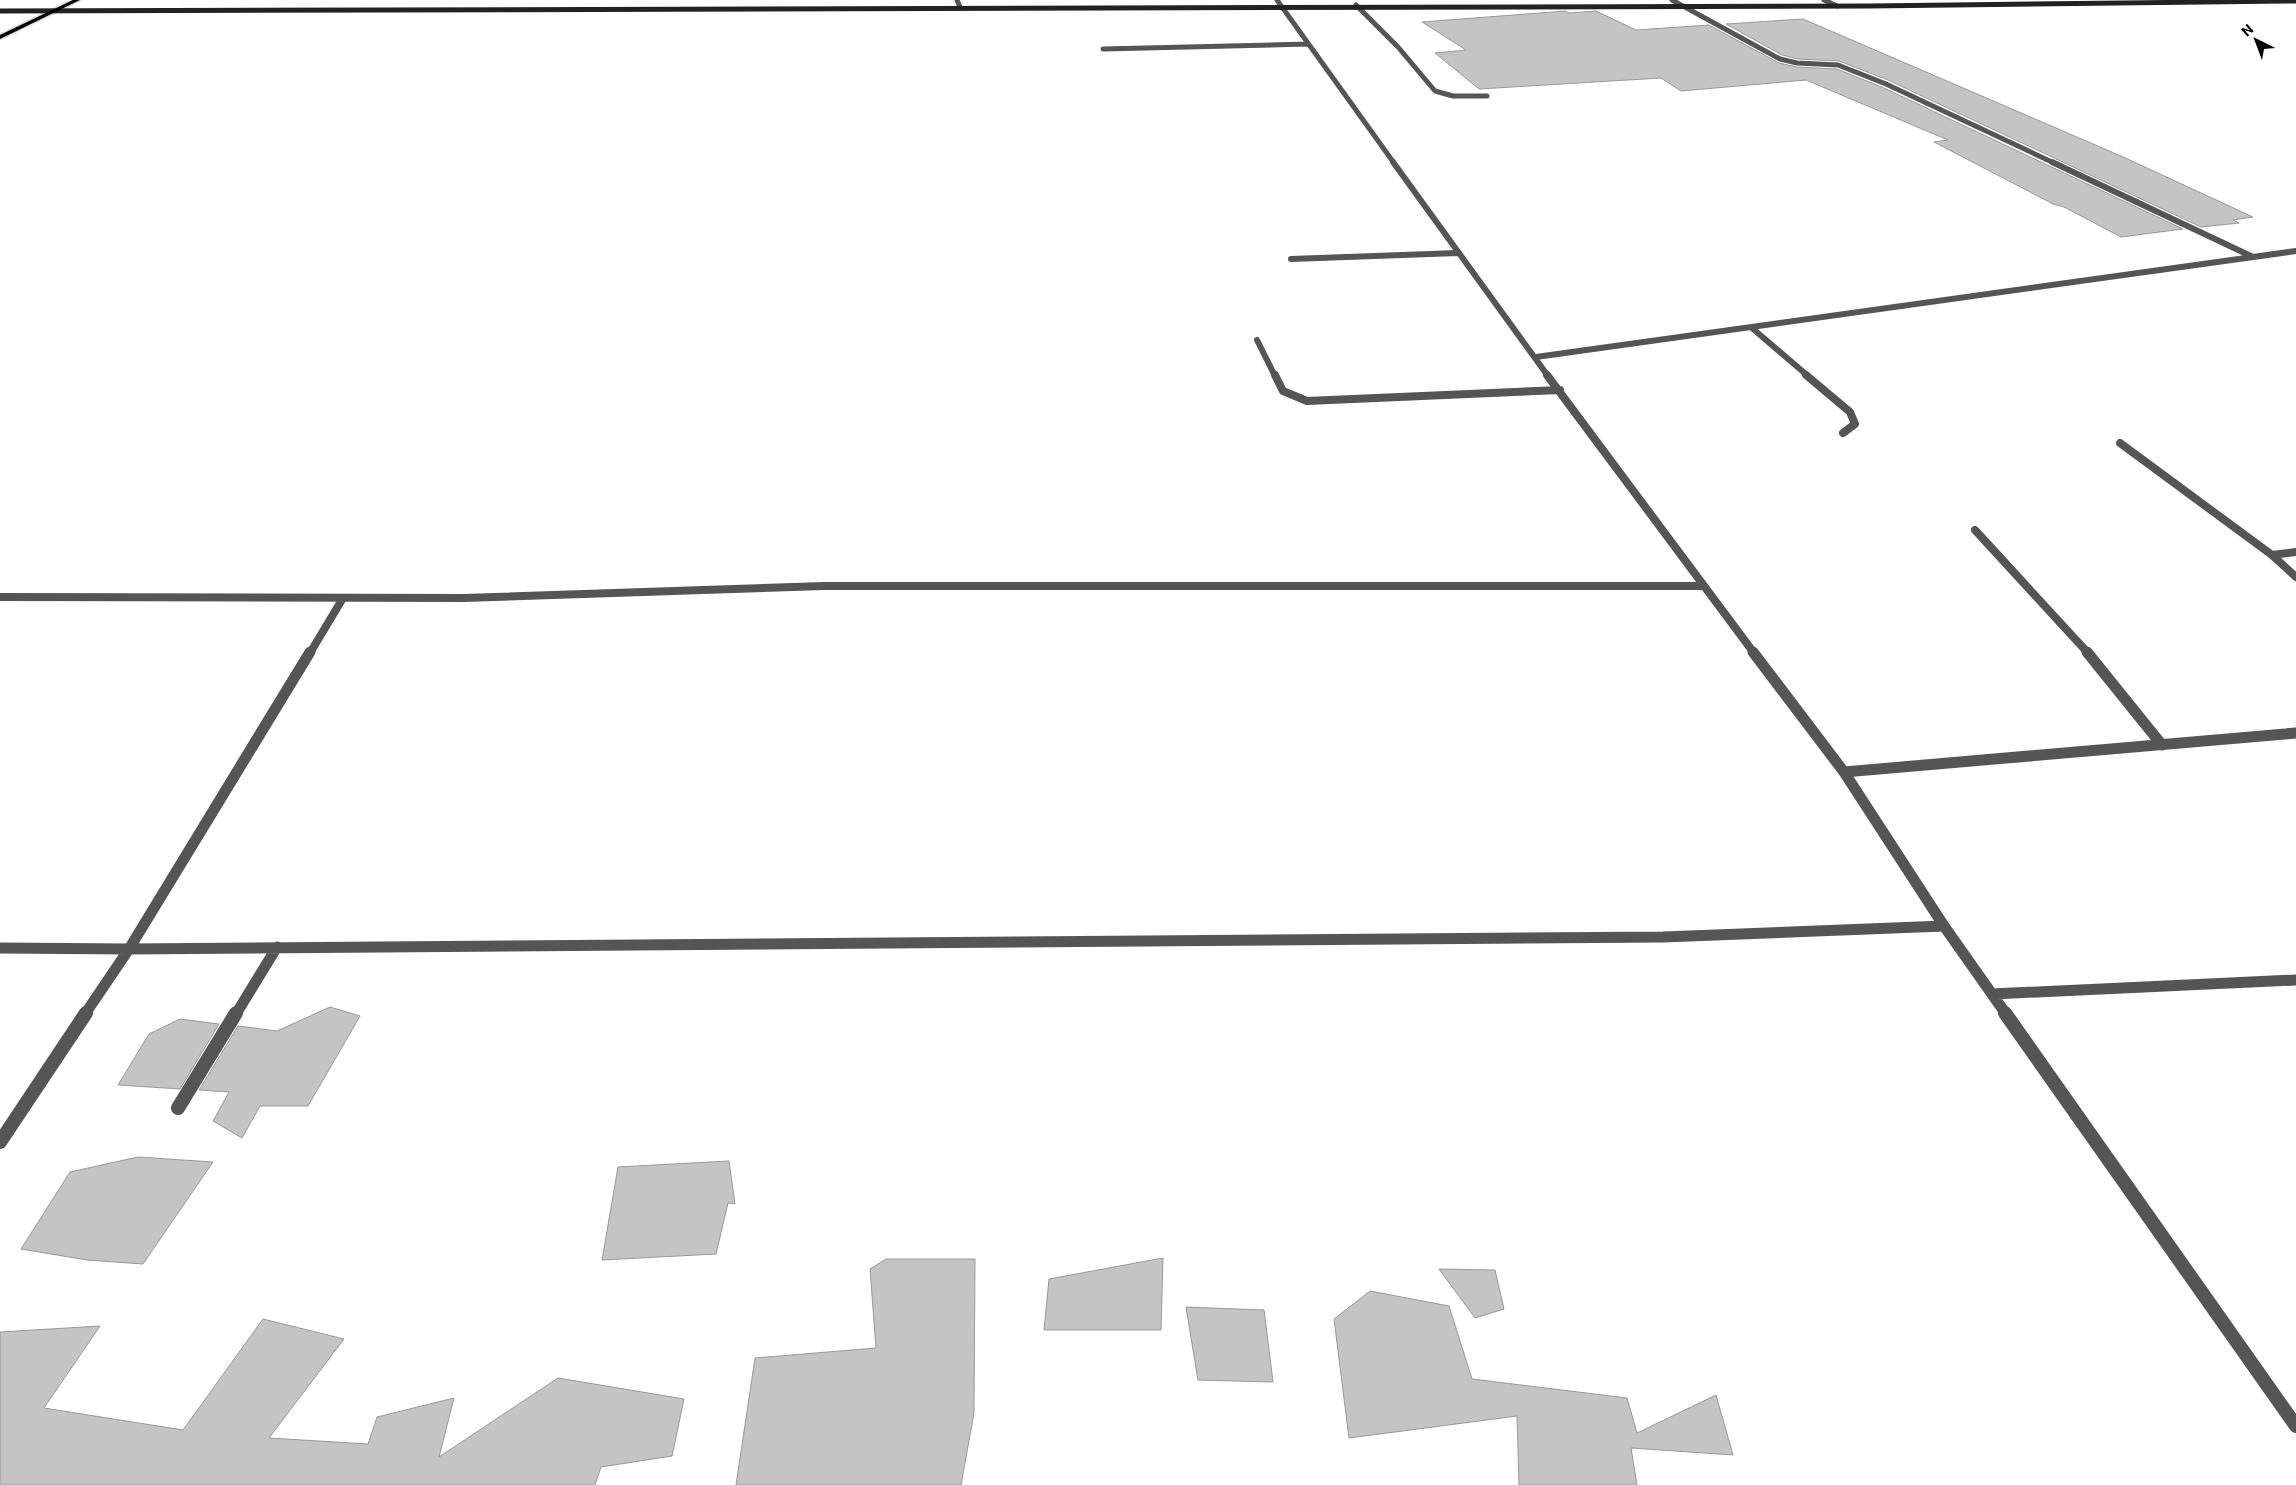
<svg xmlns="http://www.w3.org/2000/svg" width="2296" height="1485" viewBox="0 0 2296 1485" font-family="Roboto,sans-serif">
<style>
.building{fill:#c4c4c4;stroke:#999}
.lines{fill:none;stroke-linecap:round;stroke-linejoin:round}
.primary-casing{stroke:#dbdbdb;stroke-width:3}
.street-far4{stroke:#555;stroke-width:5}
.street-far3{stroke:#555;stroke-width:6}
.street-far2{stroke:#555;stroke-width:8}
.street-far1{stroke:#555;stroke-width:11}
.street{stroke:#555;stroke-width:14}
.secondary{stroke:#222;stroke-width:5}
.primary{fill:#000;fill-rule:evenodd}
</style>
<rect width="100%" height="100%" fill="#fff"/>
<path class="building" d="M1566 11 1569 13 1596 11 1636 30 1709 25 1779 63 1797 67 1837 69 1884 88 2183 229 2121 237 2064 207 2053 204 1934 142 1948 140 1806 80 1681 91 1661 78 1479 89 1435 53 1466 50 1422 22Z
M1803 19 2121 156 2253 217 2233 220 2239 223 2201 227 1888 80 1839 61 1798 59 1782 55 1726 24Z
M330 1007 360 1016 308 1106H260L242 1138 213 1121 229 1092 199 1090 238 1026 277 1031Z
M180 1019 219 1024 180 1089 118 1085 149 1034Z
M138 1157 213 1162 143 1264 87 1260 21 1249 70 1172Z
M729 1161 735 1204 728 1203 716 1254 602 1260 618 1167Z
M1163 1258 1161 1330H1044L1049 1279Z
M886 1259H975L974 1413 961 1485H736L755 1358 876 1348 870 1269Z
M1439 1269 1495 1270 1504 1309 1475 1318Z
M1370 1291 1449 1306 1472 1379 1627 1398 1637 1433 1716 1395 1733 1455 1631 1448 1637 1485H1519L1517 1416 1349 1438 1334 1319Z
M1186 1307 1264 1310 1273 1382 1198 1380Z
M263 1319 344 1339 269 1438 368 1444 377 1417 454 1398 439 1457 558 1378 684 1399 672 1456 601 1467 595 1485H0V1332L100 1326 44 1408 183 1430Z"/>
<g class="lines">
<defs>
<path id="primary" d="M73 0H80L0 39V35Z"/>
</defs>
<use href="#primary" class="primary-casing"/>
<path class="street-far4" d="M957 0 960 7
M1277 0 1394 163
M1672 0 1780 59 1797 63 1838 65 1886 84 2054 163
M1824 0 1837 6
M1356 5 1398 47 1435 91 1453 96H1487
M1103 49 1308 44"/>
<path class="street-far3" d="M1393 162 1548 376
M2052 162 2253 257
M1291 259 1458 253
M1752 328 1808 376
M1257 340 1275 376
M1536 357 2296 251"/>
<path class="street-far2" d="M1275 375 1283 391 1307 401 1560 390
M1547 375 1754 653
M1806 375 1850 412 1855 424 1843 433
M2120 443 2272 555
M1975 530 2088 653
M2296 552 2272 555 2296 577
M0 597 464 598 824 586H1703
M310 653 343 598"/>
<path class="street-far1" d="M1753 652 1844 772 1944 926 2006 1014
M2087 652 2162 745
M1844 772 2296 733
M0 948 129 949 1663 937 1944 926
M1992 994 2296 980
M85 1014 129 949 310 652
M236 1014 277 947"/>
<path class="street" d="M2005 1013 2296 1426
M178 1108 236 1013
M0 1142 86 1013"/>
<path class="secondary" d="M0 11 1869 6 2296 1"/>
<use href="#primary" class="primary"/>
</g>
<g transform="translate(2256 40) rotate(318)" stroke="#ffffff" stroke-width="4" paint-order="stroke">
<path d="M0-4L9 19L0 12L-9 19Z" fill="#000000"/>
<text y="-8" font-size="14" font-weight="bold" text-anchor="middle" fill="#000000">N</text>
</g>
</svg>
